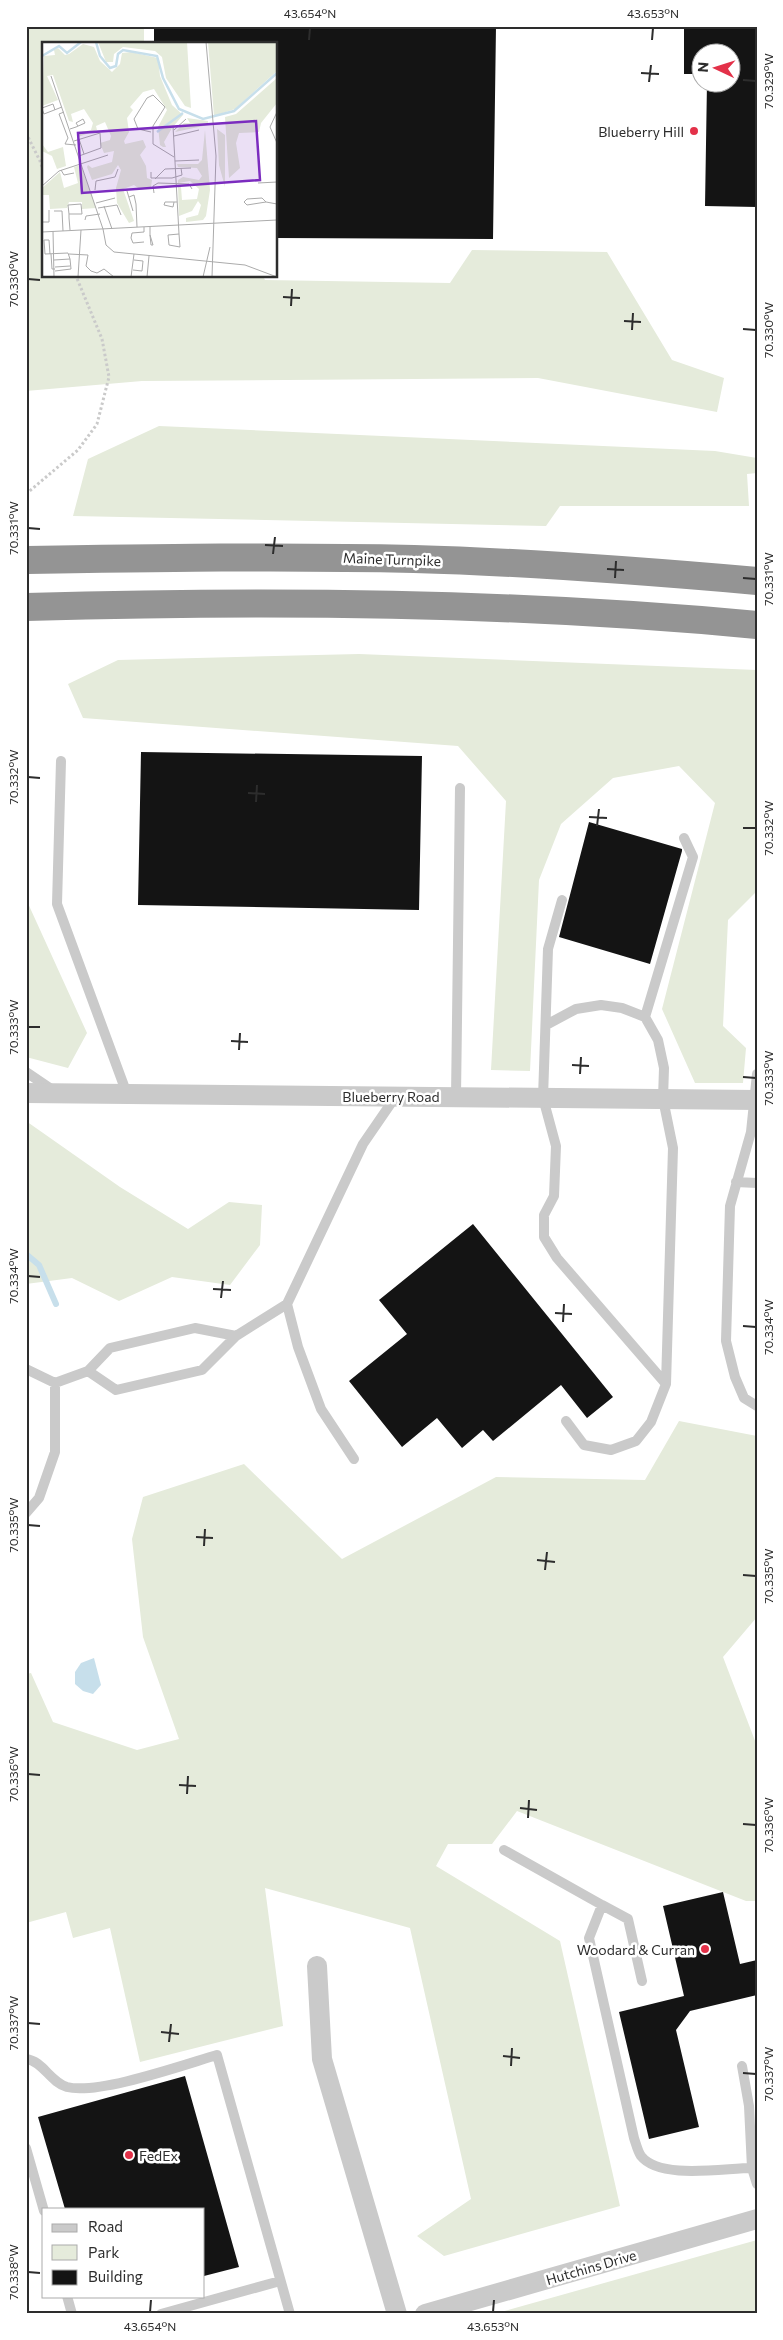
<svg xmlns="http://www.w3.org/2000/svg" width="783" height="2340" viewBox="0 0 783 2340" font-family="Commissioner,sans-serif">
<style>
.green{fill:#e5ebdb}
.water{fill:#c7dfeb}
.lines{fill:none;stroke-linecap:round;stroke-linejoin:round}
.stream{stroke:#c7dfeb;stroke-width:6}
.building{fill:#141414}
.path{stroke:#cacaca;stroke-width:3;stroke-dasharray:2.5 2.5;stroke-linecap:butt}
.service{stroke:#cacaca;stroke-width:10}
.minor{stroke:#cacaca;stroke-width:20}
.motorway{stroke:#949494;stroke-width:28}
.ticks{fill:none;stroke:#2d2d2d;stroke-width:2}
.poi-dot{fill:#e33149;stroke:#fff;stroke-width:2}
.labels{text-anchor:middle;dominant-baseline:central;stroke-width:5;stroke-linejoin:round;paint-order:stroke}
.poi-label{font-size:14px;fill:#2d2d2d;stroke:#fff;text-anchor:end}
.street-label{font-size:14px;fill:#2d2d2d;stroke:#fff}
.inset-river{fill:none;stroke:#c7dfeb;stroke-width:2.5}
.inset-road{fill:none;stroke:#ababab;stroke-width:1}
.view{fill:#7b2cbf;fill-opacity:0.15;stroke:#7b2cbf;stroke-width:2.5}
.inset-edge{fill:none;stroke:#2d2d2d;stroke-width:2.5}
.neatline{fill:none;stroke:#2d2d2d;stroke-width:2}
.ticks-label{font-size:12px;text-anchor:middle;fill:#2d2d2d}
</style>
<rect width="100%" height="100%" fill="#fff"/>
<path class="green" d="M26 26H144V44H44V276H263L265 280 450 283 472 250 607 252 672 360 724 378 717 412 538 378 142 381 26 391Z
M159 426 715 451 757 458V473L747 474 749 506H560L546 526 73 516 88 459Z
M359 654 757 670V891L728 920 723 1026 746 1048 743 1083H695L662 1009 715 803 679 766 613 778 561 824 539 880 530 1071 491 1070 506 801 458 746 83 718 68 684 118 660Z
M26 899 87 1033 68 1068 26 1057Z
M26 1121 120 1187 188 1229 229 1202 262 1205 260 1245 230 1285 172 1277 119 1301 72 1278 26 1284Z
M679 1421 757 1436V1617L723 1657 757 1746V1901H746L517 1811 492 1844H448L436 1866 560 1941 620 2206 444 2256 417 2236 471 2199 410 1928 265 1888 283 2026 140 2062 110 1928 73 1938 66 1912 26 1923V1674L31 1673 53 1722 137 1750 179 1739 143 1637 132 1539 143 1497 244 1464 342 1559 496 1477 645 1480Z
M757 2240V2314H494Z"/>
<path class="water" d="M94 1658 101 1685 93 1694 83 1691 75 1684V1672L81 1663Z"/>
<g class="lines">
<path class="stream" d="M26 1254 39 1265 56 1304"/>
</g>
<path class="building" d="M154 26H496L493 239 276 238V44H154Z
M684 26H757V207L705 206 707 82H730V52H700V74H684Z
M141 752 422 756 419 910 138 905Z
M589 822 682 849V851L650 964 559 937Z
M473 1224 613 1397 587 1418 561 1385 493 1441 483 1430 462 1448 437 1418 402 1447 349 1381 407 1334 379 1300Z
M723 1892 740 1964 757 1960V1995L690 2011 676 2030 699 2127 649 2139 619 2012 684 1996 663 1906Z
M185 2076 239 2267 204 2276V2209H65L38 2117Z"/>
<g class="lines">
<path class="path" d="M26 133 40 161 44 173
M26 494 78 450 97 424 109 377 102 339 76 276"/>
<path class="service" d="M61 761 57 904 127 1094
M562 900 548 949 543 1098 556 1146 554 1196 544 1215V1237L557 1258 666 1384
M645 1017 693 857 684 838
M546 1025 576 1009 601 1005 622 1008 645 1017 658 1040 664 1068 663 1099 673 1148 666 1384 651 1422 636 1441 611 1450 584 1445 566 1421
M26 1072 54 1091
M757 1074 751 1132 730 1206 726 1341 735 1377 744 1398 757 1406
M456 1097 460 788
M736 1182 757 1183
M287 1304 298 1347 321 1409 354 1459
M26 1369 55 1383 88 1371 110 1348 195 1328 236 1336
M88 1371 116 1390 202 1370 236 1336 287 1304 363 1144 396 1096
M26 1513 39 1498 55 1452V1383
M504 1850 602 1905 589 1938 634 2138C636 2144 638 2152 641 2156 660 2180 724 2168 752 2168
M602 1905 628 1919 642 1981
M26 2059C43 2061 50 2082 67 2087 98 2095 183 2065 217 2055L290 2314
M742 2066 749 2106 752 2168 757 2184
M26 2148 44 2211
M67 2296 72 2314
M161 2314 280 2281"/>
<path class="minor" d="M26 1093 757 1100
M317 1966 322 2059 397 2314
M425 2314 757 2219"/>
<path class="motorway" d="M26 560C156 558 285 556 414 559 529 562 643 571 757 581
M26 607C270 600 514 602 757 625"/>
</g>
<path class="ticks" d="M309 40 310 28M652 40 653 28M641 73 659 74M743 80 756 81M649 82 651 65M28 279 40 280M283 297 300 298M291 306 292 289M624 321 641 322M743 329 756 330M632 330 633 313M28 528 40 529M265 545 283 546M273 554 275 537M607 569 624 570M615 578 616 561M743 578 756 579M28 777 40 778M248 793 265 794M256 802 257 785M589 817 607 818M597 826 599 809M743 828H756M28 1027H40M231 1041 248 1042M239 1050 240 1033M572 1065 589 1066M580 1074 581 1057M743 1077 756 1078M28 1276 40 1277M213 1289 231 1290M221 1298 223 1281M555 1313 572 1314M563 1322 564 1304M743 1326 756 1327M28 1525 40 1526M196 1537 213 1538M204 1546 205 1529M537 1560 555 1562M545 1570 547 1552M743 1575 756 1576M28 1774 40 1775M179 1785 196 1786M187 1794 188 1776M520 1808 537 1810M528 1818 529 1800M743 1824 756 1825M28 2023 40 2024M161 2032 179 2034M169 2042 171 2024M503 2056 520 2058M511 2066 512 2048M743 2073 756 2074M28 2272 40 2273M150 2312 151 2300M493 2312 494 2300"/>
<g class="poi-dot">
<circle cx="694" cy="131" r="5"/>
<circle cx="705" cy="1949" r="5"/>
<circle cx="129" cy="2155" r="5"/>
</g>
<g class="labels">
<g class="poi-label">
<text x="684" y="131">Blueberry Hill</text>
<text x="695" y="1949">Woodard &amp; Curran</text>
<text x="139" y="2155" text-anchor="start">FedEx</text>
</g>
<g class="street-label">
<text transform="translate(392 559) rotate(2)">Maine Turnpike</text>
<text x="391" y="1096">Blueberry Road</text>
<text transform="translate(591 2267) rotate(-16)">Hutchins Drive</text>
</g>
</g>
<g transform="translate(42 42)">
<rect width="235" height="235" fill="#fff"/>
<path d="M56 0H145L149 66 143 64 124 36 120 15 113 9 81 5 72 12 71 20H64ZM166 0H235V29L193 67 172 74ZM41 2 52 5 58 19 70 30 78 22 80 11 89 10 116 16 118 34 130 63 141 73 130 86 122 100 124 105H121L118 103 116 85 125 68 112 47 101 50 88 65 91 68 85 76 87 90 82 99 83 102 101 98 104 105 98 113 104 124 105 136 110 138 109 145 99 148 92 143 81 147 92 179 87 181 75 161 74 146 79 128 76 123 70 132 50 138 45 125 46 123 50 126 70 120 72 109 62 111 58 101 68 98 69 94 63 80 54 84 55 88 36 95 35 91 49 88 51 81 42 67 29 72 31 80 27 79 11 33 5 34 16 58 0 64 2 14 13 13 12 8 16 6 23 13 27 12ZM235 36V61L219 81 217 90 197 91 194 101 198 126 187 136 183 75 194 72ZM145 76 166 79V83L133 90 142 81H148ZM175 87 183 93V145L177 123ZM163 88 168 148 164 174 161 178 144 180V176L156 173 159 163 156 159 150 169 137 174 136 145H139L140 158 155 157 157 147 148 139 136 141V138L141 135 157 138 160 134 155 126 136 125 135 122H156L160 118ZM0 102 6 110 21 105 24 124 15 127 10 114 0 109ZM39 123 54 166 40 167V160H27L25 166 8 167 7 153H0V146L18 130 22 146 36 141 32 125Z" fill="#e5ebdb"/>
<path class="inset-river" d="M54 0 58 14 68 26 74 24 76 12 81 8 115 14 121 36 137 67 161 77 192 69 235 31M0 14 17 4 25 11 39 0M115 90 141 71"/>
<path class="inset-road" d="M164 0 174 114 170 235M9 34 61 187M0 66 11 62 13 68M0 67 2 72 20 65M22 70 17 72 26 96 23 102 34 103M235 70 228 85 235 101M131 84 137 192 126 193 127 203 138 205 137 192M28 87 34 85 43 81 41 77 34 81 36 84M132 88 144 77M109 90 96 87 92 77 105 56 111 53 123 65 111 84V102L132 115M132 94 157 88M37 97 42 112M32 99 58 91 59 106 37 114M133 119 157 118M19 128 22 133 32 131M109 130V136H130L140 133 139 126M113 137 123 127 149 126M216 141 235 140M0 144 17 129 66 113M53 148 54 139 73 135 76 127M85 149 91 169M112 151 111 144 116 141 147 142 150 147M87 155 92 153 94 162 95 185M132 160 131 165 122 163 123 160H135M224 160 205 163 202 160 205 157 220 156 224 160 235 162M54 161 73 156M62 164 70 187M56 166 75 163 79 173M12 169H20L21 189M27 172H40L39 162 26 163 27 172V176L28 188M43 178 44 174 58 172M0 180H7V168M102 185V190L90 191 89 196 91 201 102 200M108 185V193L109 203H111L108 193M61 187 64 203 72 210 203 223 235 235M11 189 12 235M0 190 235 178M8 212 7 198H2L3 212 26 211 28 217M9 212 10 227H13M27 212 46 213 44 224 49 229 55 231 62 227 72 235M12 218 28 217 29 227 13 229M13 225 28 224M91 228 100 229 101 219 92 218M36 235 39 188M89 235 92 212M105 235 107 214M161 235 168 205"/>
<path class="view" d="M214 79 218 138 40 151 36 91Z"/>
<rect width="235" height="235" class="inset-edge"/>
</g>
<rect width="783" height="2340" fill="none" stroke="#ffffff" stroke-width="55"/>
<rect x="42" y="2208" width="162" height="90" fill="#ffffff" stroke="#ababab"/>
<rect x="52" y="2224" width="25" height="8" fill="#cacaca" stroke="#ababab"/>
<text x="88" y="2232" font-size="15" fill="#2d2d2d">Road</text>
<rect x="52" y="2245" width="25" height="15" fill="#e5ebdb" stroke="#ababab"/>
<text x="88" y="2258" font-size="15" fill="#2d2d2d">Park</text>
<rect x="52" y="2270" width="25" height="15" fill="#141414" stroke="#ababab"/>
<text x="88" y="2282" font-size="15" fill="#2d2d2d">Building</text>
<g transform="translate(716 68) rotate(274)"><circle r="24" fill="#ffffff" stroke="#ababab"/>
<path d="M0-4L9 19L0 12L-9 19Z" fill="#e33149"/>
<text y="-8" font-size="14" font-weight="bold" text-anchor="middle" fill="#2d2d2d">N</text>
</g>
<rect x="28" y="28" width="728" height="2284" class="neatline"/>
<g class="ticks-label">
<text x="310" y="18">43.654°N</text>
<text x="653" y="18">43.653°N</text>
<text transform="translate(769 81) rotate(-90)" y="4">70.329°W</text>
<text transform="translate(14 279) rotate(-90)" y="4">70.330°W</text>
<text transform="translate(769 330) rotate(-90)" y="4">70.330°W</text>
<text transform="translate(14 528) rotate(-90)" y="4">70.331°W</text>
<text transform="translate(769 579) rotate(-90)" y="4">70.331°W</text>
<text transform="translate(14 777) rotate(-90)" y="4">70.332°W</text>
<text transform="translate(769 828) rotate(-90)" y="4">70.332°W</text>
<text transform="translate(14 1027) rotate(-90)" y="4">70.333°W</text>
<text transform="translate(769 1078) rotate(-90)" y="4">70.333°W</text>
<text transform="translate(14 1276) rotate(-90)" y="4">70.334°W</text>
<text transform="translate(769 1327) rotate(-90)" y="4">70.334°W</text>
<text transform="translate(14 1525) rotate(-90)" y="4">70.335°W</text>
<text transform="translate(769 1576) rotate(-90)" y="4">70.335°W</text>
<text transform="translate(14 1774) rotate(-90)" y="4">70.336°W</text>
<text transform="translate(769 1825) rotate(-90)" y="4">70.336°W</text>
<text transform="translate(14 2023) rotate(-90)" y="4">70.337°W</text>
<text transform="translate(769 2074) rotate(-90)" y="4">70.337°W</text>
<text transform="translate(14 2272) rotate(-90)" y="4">70.338°W</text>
<text x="150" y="2331">43.654°N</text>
<text x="493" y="2331">43.653°N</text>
</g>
</svg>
